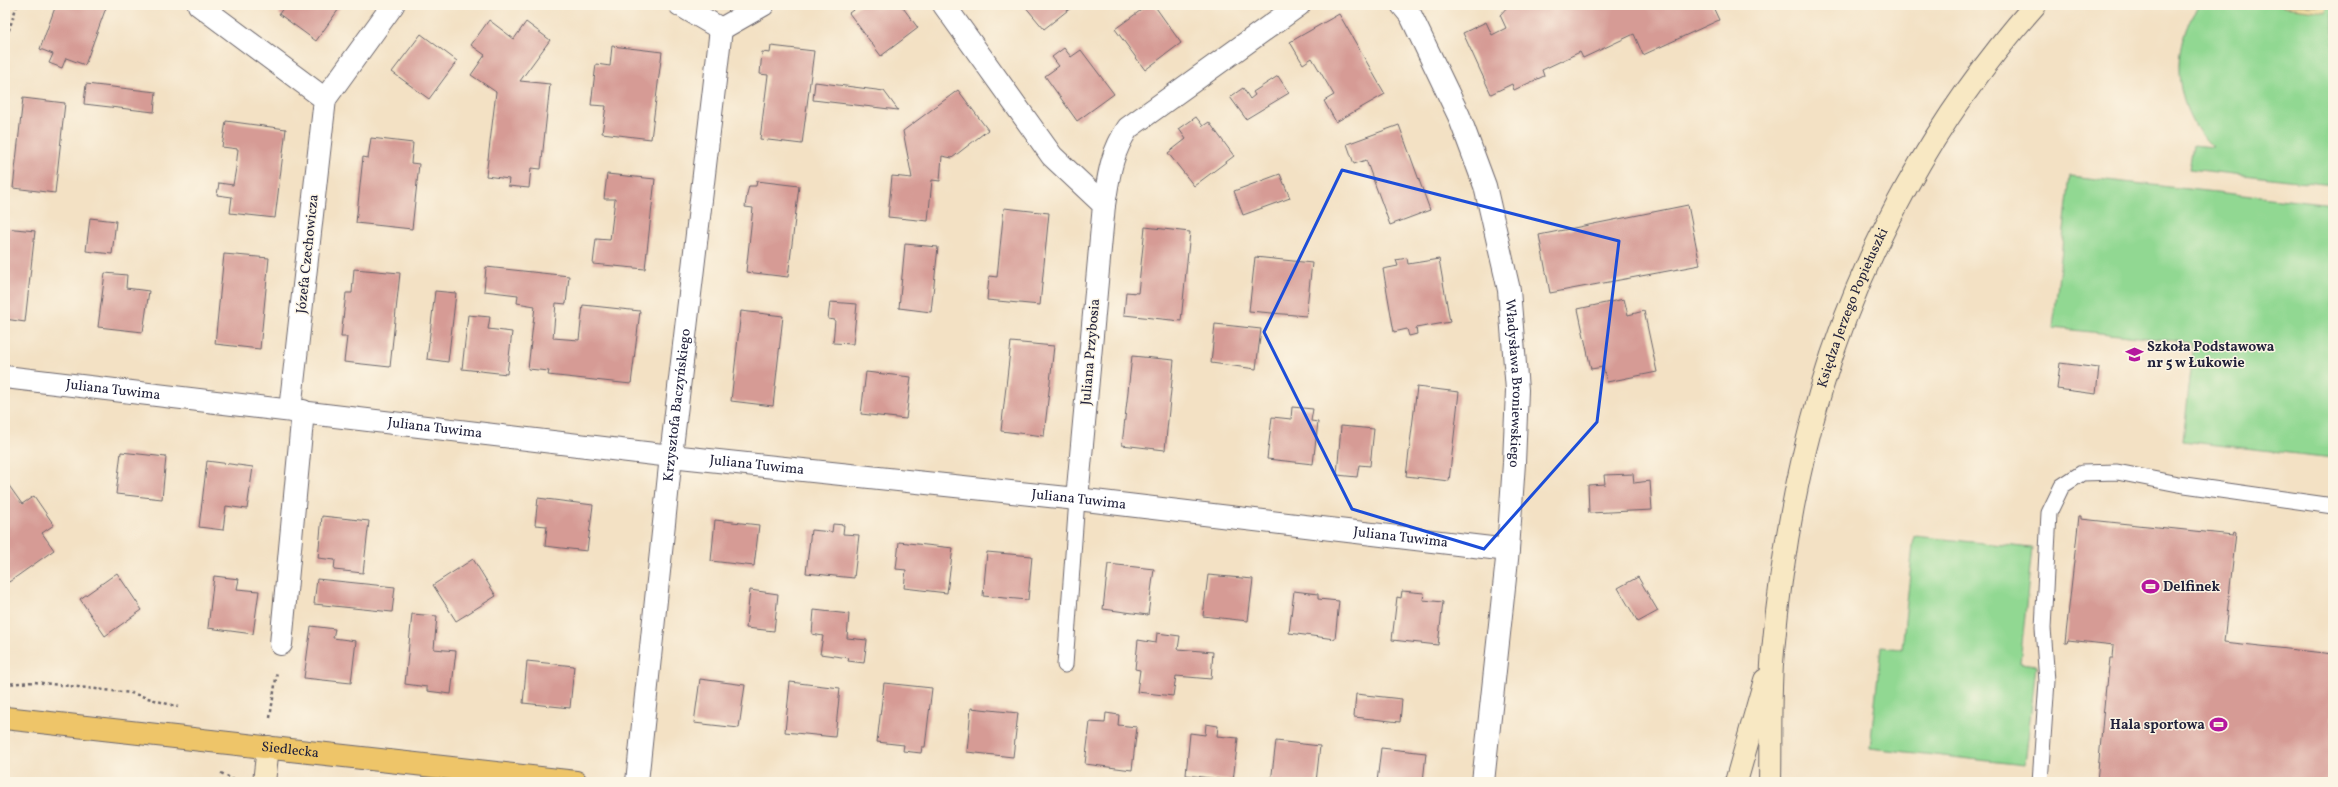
<svg xmlns="http://www.w3.org/2000/svg" width="2338" height="787" viewBox="0 0 2338 787" font-family="Vollkorn,serif">
<style>
.green{fill:#91d892;stroke:#5a7d66}
.sand{fill:#eeda9e;stroke:#887e6c}
.building{fill:#d69b95}
.lines{fill:none;stroke-linecap:round;stroke-linejoin:round}
.lane-casing{stroke:#6b656b;stroke-width:17}
.street-casing{stroke:#6b656b;stroke-width:24}
.secondary-casing{stroke:#6b656b;stroke-width:24}
.primary-casing{stroke:#6b656b;stroke-width:24}
.path{stroke:#6b656b;stroke-width:2.5;stroke-dasharray:3 3;stroke-linecap:butt}
.lane{stroke:#fff;stroke-width:15}
.street{stroke:#fff;stroke-width:22}
.secondary{stroke:#f8e8c3;stroke-width:22}
.primary{stroke:#eec569;stroke-width:22}
.marked{fill:none;stroke:#1d4ed8;stroke-width:3;stroke-linejoin:round}
.labels{text-anchor:middle;dominant-baseline:central;stroke-width:3;stroke-linejoin:round;paint-order:stroke}
.street-label{font-size:14px;fill:#22223b;stroke:#fcf5e5}
.poi-label{font-size:14px;font-weight:bold;fill:#22223b;stroke:#fcf5e5;text-anchor:start}
</style>
<rect width="100%" height="100%" fill="#fcf5e5"/>
<filter id="ink" filterUnits="userSpaceOnUse"><feTurbulence type="fractalNoise" baseFrequency=".025" numOctaves="2"/><feDisplacementMap in="SourceGraphic" scale="8" xChannelSelector="R" yChannelSelector="G"/><feConvolveMatrix kernelMatrix="1 2 1 2 8 2 1 2 1" color-interpolation-filters="sRGB"/></filter>
<filter id="wash" filterUnits="userSpaceOnUse"><feTurbulence type="fractalNoise" baseFrequency=".012" numOctaves="4" result="noise"/><feDisplacementMap in="SourceGraphic" scale="16" xChannelSelector="R" yChannelSelector="G"/><feGaussianBlur stdDeviation="0.9" result="paint"/><feColorMatrix in="noise" values="0 0 0 0 0 0 0 0 0 0 0 0 0 0 0 0 0 1.4 0 .05"/><feComposite in="paint" operator="in"/></filter>
<g filter="url(#wash)">
<rect width="100%" height="100%" fill="#f3e1c4"/>
<path class="green" d="M2200 5H2333V185L2189 169 2193 145 2213 147C2174 112 2167 47 2200 5Z
M2070 176 2333 205V458L2183 441 2194 343 2053 328Z
M1914 536 2032 548 2020 663 2036 665 2025 765 1870 748 1881 647 1902 649Z"/>
<path class="sand" d="M2284 5H2327L2326 12 2284 7Z"/>
<g id="blocks">
<path class="building" d="M56 5H107L85 65 66 58 62 68 49 63 53 54 40 49Z
M285 5H339L341 6 316 41 279 14Z
M860 5H901L918 28 881 56 849 13Z
M1024 5H1071L1072 7 1044 29Z
M1148 5H1154L1181 43 1145 70 1115 29Z
M1509 5H1712L1719 20 1643 55 1634 34 1583 58 1580 52 1542 70 1544 76 1514 90 1512 84 1491 94 1463 33 1486 22 1492 35 1506 28 1500 15Z
M1339 14 1385 94 1336 122 1324 101 1334 95 1312 58 1303 64 1290 42Z
M489 20 514 39 526 22 550 40 520 81 550 84 541 169 531 168 529 188 508 186 509 179 486 176 496 92 471 75 485 55 471 45Z
M421 34 457 61 429 99 392 72Z
M612 46 662 52 651 139 602 133 606 106 591 105 596 64 610 66Z
M771 46 814 51 802 144 760 139 768 75 760 74 762 52 770 53Z
M1064 48 1071 57 1081 50 1114 94 1077 121 1045 76 1059 66 1052 57Z
M1278 76 1289 93 1246 119 1230 97 1243 88 1250 99 1255 95 1253 92Z
M815 82 884 91 898 110 813 100Z
M86 84 156 92 154 112 84 104Z
M958 90 988 130 952 158 942 156 940 181 932 180 928 221 888 217 892 176 912 178 903 131Z
M23 98 65 103 55 193 13 188Z
M1196 117 1203 126 1209 122 1234 156 1194 186 1168 153 1186 139 1179 129Z
M226 121 286 129 275 218 230 213 232 197 217 195 219 183 233 185 236 168 238 149 222 147Z
M1399 125 1430 210 1390 225 1366 160 1354 164 1347 144Z
M371 138 413 143 411 163 419 164 412 229 356 223 363 157 368 158Z
M607 174 655 179 645 269 593 264 596 239 610 240 615 199H604Z
M1280 174 1290 198 1243 215 1234 191Z
M757 181 799 186 788 277 746 272 753 208 745 207 747 194 749 186H756Z
M1688 205 1700 265 1550 293 1539 235Z
M1004 208 1049 213 1040 305 987 300 989 276 997 277Z
M90 218 116 221 112 254 86 251Z
M1145 227 1190 232 1181 321 1124 315 1126 292 1138 293Z
M5 228 35 231 25 322 5 319Z
M905 244 938 247 931 312 899 308Z
M224 254 269 258 260 349 215 344Z
M1255 257 1312 263 1306 316 1249 311Z
M1407 258 1408 264 1439 259 1450 322 1416 328 1417 334 1409 336 1407 329 1394 332 1383 269 1398 266 1396 260Z
M486 267 569 276 566 304 556 303 553 338 579 340 583 305 640 311 631 384 548 375 549 371 528 369 535 306 517 303 518 295 484 291Z
M354 269 400 273 390 367 344 362 347 337H341L346 293H352Z
M105 273 127 275 126 288 149 291 143 332 98 327Z
M435 291 456 293 448 362 427 359Z
M1624 299 1628 315 1644 311 1657 372 1607 382 1603 367 1591 369 1578 309Z
M830 302 857 304 853 344 833 343 835 320 828 319Z
M741 311 783 316 773 406 731 401Z
M468 315 490 317 488 329 512 332 507 374 462 369Z
M1215 324 1261 329 1256 369 1211 363Z
M1011 342 1054 346 1044 436 1001 431Z
M1132 356 1174 360 1165 450 1122 445Z
M2060 363 2099 368 2096 394 2057 389Z
M866 372 911 377 906 419 861 414Z
M1417 387 1459 392 1449 481 1406 476Z
M1292 407 1313 409 1311 421 1318 422 1313 464 1267 459 1272 417 1291 419Z
M1341 426 1374 429 1370 466 1359 465 1357 477 1337 475Z
M121 452 166 457 162 499 116 494Z
M207 461 253 467 247 509 226 506 223 530 199 527Z
M1633 474 1634 483 1650 481 1652 510 1589 513 1588 485 1605 484 1604 475Z
M5 480 22 504 34 496 54 525 42 533 54 550 9 582 5 577Z
M538 498 593 505 587 551 545 546 547 526 535 525Z
M322 516 369 521 363 573 334 570 335 560 318 558Z
M2079 516H2081V519L2233 535 2234 532 2236 533 2224 642 2333 654V764L2331 782 2097 781 2106 686H2107L2110 658H2113L2114 645 2068 640 2067 643H2065Z
M715 520 759 525 754 566 711 561Z
M833 524 844 525 843 534 859 535 854 578 806 573 811 530 832 532Z
M899 542 953 548 947 593 904 588 906 570 896 569Z
M987 552 1032 556 1028 600 983 596Z
M473 559 496 596 456 621 433 585Z
M1108 564 1154 569 1148 615 1103 609Z
M117 573 142 610 105 636 80 599Z
M1208 575 1253 579 1248 621 1203 616Z
M214 576 239 579 237 589 259 591 253 634 208 628Z
M1638 577 1658 611 1638 622 1618 588Z
M317 579 395 587 392 612 314 604Z
M750 590 778 594 774 631 746 628Z
M1294 591 1318 594V599L1339 601 1335 639 1289 633Z
M1402 591 1424 593 1423 600 1443 602 1438 645 1392 640 1397 597 1401 598Z
M814 610 849 614 847 638 867 640 864 663 848 661 849 658 820 654 823 636 812 634Z
M412 614 437 616 434 649 456 651 451 694 427 691V687L405 684Z
M311 626 335 629 333 638 356 641 351 683 304 678Z
M1157 633 1180 636 1178 649 1213 652 1211 679 1176 676 1173 696 1137 692 1140 670 1135 669 1138 640 1156 643Z
M527 661 574 666 570 708 523 703Z
M700 679 745 685 739 728 694 723Z
M790 682 840 688 835 737 785 732Z
M884 683 932 688 925 747H922L921 753 903 751 904 745 877 742Z
M1356 694 1402 699 1400 722 1354 717Z
M971 708 1018 713 1013 757 967 752Z
M1106 713 1119 715 1118 725 1137 727 1132 770 1085 764 1090 722 1105 723Z
M1206 724 1218 726 1217 736 1238 738 1233 781 1186 775 1190 733 1205 735Z
M1276 741 1320 746 1316 782H1271Z
M1381 748 1426 753 1423 782H1377Z"/>
</g>
</g>
<g filter="url(#ink)">
<use href="#blocks" fill-opacity="0" stroke="#6b656b" stroke-width="1"/>
<g class="lines">
<defs>
<path id="lane" d="M1065 665 1077 499
M2040 782 2047 681 2043 628 2049 513 2062 486 2082 473 2117 472 2178 484 2333 506"/>
<g id="street">
<path d="M199 5 325 99 290 410"/>
<path d="M680 5 721 29 763 5"/>
<path d="M944 5 1052 156 1104 205 1077 499"/>
<path id="s1" d="M1402 5 1411 16 1459 116 1485 186 1509 290 1517 390 1514 463 1508 550 1483 782"/>
<path d="M325 99 393 5"/>
<path d="M1104 205C1109 175 1111 153 1128 128L1299 5"/>
<path id="s2" d="M5 377 671 456 1077 499 1508 550"/>
<path d="M281 644 303 411"/>
<path id="s3" d="M637 782 671 456 721 29"/>
</g>
<g id="secondary">
<path d="M264 782 268 747"/>
<path d="M1736 782 1765 680"/>
<path id="s4" d="M1770 782C1771 739 1769 694 1773 651 1781 563 1796 474 1821 390 1862 250 1938 114 2035 5"/>
</g>
<g id="primary">
<path id="s5" d="M5 718 576 782"/>
</g>
</defs>
<use href="#lane" class="lane-casing"/>
<use href="#street" class="street-casing"/>
<use href="#secondary" class="secondary-casing"/>
<use href="#primary" class="primary-casing"/>
<path class="path" d="M5 42 17 5
M5 684 34 682 131 693 178 707
M270 718 277 672
M221 773 236 781"/>
<use href="#lane" class="lane"/>
<use href="#street" class="street"/>
<use href="#secondary" class="secondary"/>
<use href="#primary" class="primary"/>
</g>
</g>
<path class="marked" d="M1342 170 1619 241 1597 422 1484 549 1352 509 1264 332Z"/>
<defs>
<symbol id="school-bare" viewBox="-9 -9 18 18"><path d="M0-5L7-2L0 1L-7-2ZM-4 1L0 2.5L4 1V4Q0 6-4 4Z" fill="#b5179e" stroke="#fcf5e5" stroke-width="2.5" paint-order="stroke"/></symbol>
<symbol id="stadium-bare" viewBox="-9 -9 18 18"><path d="M0-5a6.5 5 0 1 0 0 10a6.5 5 0 1 0 0-10ZM-3.5-1.8h7v3.6h-7Z" fill="#b5179e" stroke="#fcf5e5" stroke-width="2.5" paint-order="stroke"/></symbol>
</defs>
<g fill-rule="evenodd">
<use href="#school-bare" x="2122" y="342" width="25" height="25"/>
<use href="#stadium-bare" x="2138" y="574" width="25" height="25"/>
<use href="#stadium-bare" x="2206" y="712" width="25" height="25"/>
</g>
<g class="labels">
<g class="street-label">
<text transform="translate(308 254) rotate(-84)">Józefa Czechowicza</text>
<text stroke="none"><textPath href="#s4" startOffset="485">Księdza Jerzego Popiełuszki</textPath></text>
<text transform="translate(1091 352) rotate(-85)">Juliana Przybosia</text>
<text stroke="none"><textPath href="#s1" startOffset="400">Władysława Broniewskiego</textPath></text>
<text stroke="none"><textPath href="#s2" startOffset="109">Juliana Tuwima</textPath></text>
<text stroke="none"><textPath href="#s3" startOffset="379">Krzysztofa Baczyńskiego</textPath></text>
<text stroke="none"><textPath href="#s2" startOffset="433">Juliana Tuwima</textPath></text>
<text stroke="none"><textPath href="#s2" startOffset="757">Juliana Tuwima</textPath></text>
<text stroke="none"><textPath href="#s2" startOffset="1081">Juliana Tuwima</textPath></text>
<text stroke="none"><textPath href="#s2" startOffset="1405">Juliana Tuwima</textPath></text>
<text stroke="none"><textPath href="#s5" startOffset="287">Siedlecka</textPath></text>
</g>
<g class="poi-label">
<text x="2147" y="347">Szkoła Podstawowa<tspan x="2147" dy="16">nr 5 w Łukowie</tspan></text>
<text x="2163" y="587">Delfinek</text>
<text x="2205" y="725" text-anchor="end">Hala sportowa</text>
</g>
</g>
<rect width="2338" height="787" fill="none" stroke="#fcf5e5" stroke-width="20"/>
</svg>
